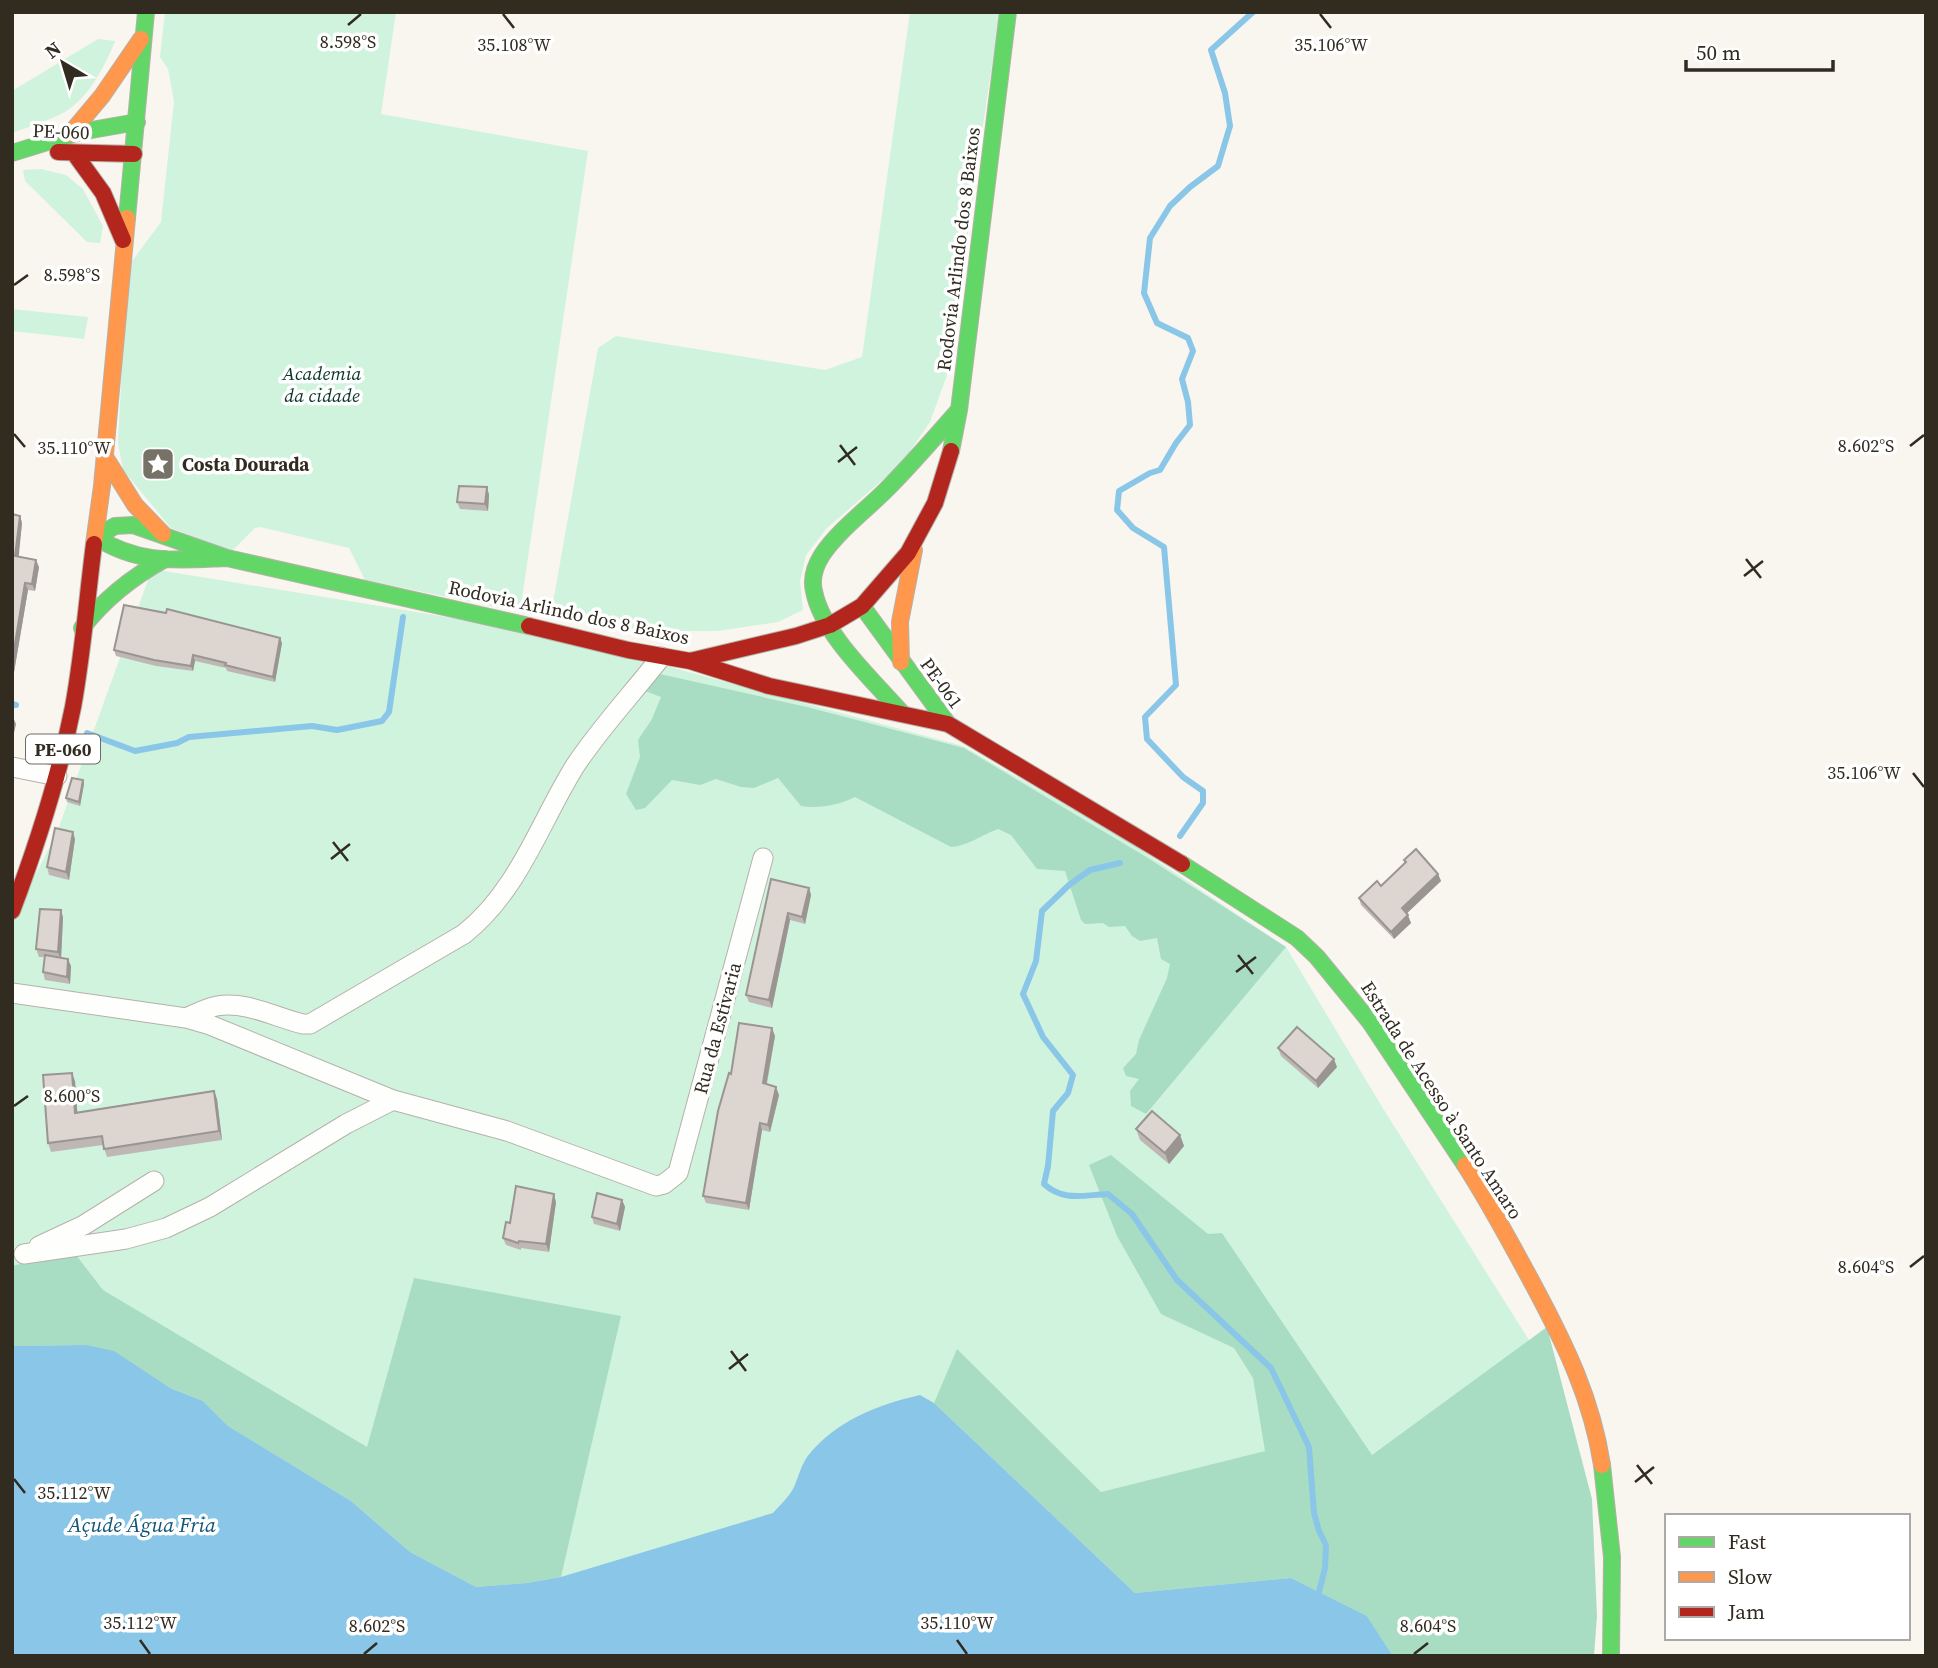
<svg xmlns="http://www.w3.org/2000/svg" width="1938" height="1668" viewBox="0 0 1938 1668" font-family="'Source Serif 4',serif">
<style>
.green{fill:#d0f3de}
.forest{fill:#a9ddc3}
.water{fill:#8ac6e8}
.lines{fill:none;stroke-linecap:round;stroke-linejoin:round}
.stream{stroke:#8ac6e8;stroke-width:6}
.street-casing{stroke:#b5b1a9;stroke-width:21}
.fast-casing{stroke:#b5b1a9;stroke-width:18}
.slow-casing{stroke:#b5b1a9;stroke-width:18}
.jam-casing{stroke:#b5b1a9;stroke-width:18}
.street{stroke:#fefefd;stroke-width:19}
.fast{stroke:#63d668;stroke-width:16}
.slow{stroke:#ff974d;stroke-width:16}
.jam{stroke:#b3261e;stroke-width:16}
.wall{fill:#beb7b3}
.shaded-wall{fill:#9b9592}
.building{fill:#ddd5d0;stroke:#9b9592;stroke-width:2}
.ticks{fill:none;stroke:#312b20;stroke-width:2.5}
.labels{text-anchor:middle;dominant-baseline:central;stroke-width:7;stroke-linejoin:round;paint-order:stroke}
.shield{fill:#fff;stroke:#6f6b63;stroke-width:2}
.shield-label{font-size:18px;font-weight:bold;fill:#312b20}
.street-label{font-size:19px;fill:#312b20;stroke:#fff}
.park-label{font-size:19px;font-style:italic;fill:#0a3626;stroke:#fff}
.poi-label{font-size:19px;font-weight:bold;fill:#312b20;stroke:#fff;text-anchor:start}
.water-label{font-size:21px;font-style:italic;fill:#115578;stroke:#fff}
.ticks-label{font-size:18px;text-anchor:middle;fill:#312b20;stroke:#fff;stroke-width:7;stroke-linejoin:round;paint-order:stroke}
</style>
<rect width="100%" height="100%" fill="#f9f6ef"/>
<path class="green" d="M165 12H396L381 114 588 151 520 612 365 580 349 548 260 527 255 528 232 551 171 528 123 470 118 443 127 268 161 222 174 101 168 69 160 57Z
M910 12H1000L975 179 951 364 930 422 902 463 827 528 806 555 800 581 803 610 778 622 718 631H631L551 614 598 348 616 336 825 370 862 357Z
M98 39 115 41C104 68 87 102 59 115 44 122 28 127 12 133V91Z
M41 169 66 175 83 189 103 226 100 243 87 242 25 181 23 170Z
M12 309 88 317 84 339 12 331Z
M152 569 540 632 963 746 1123 838 1286 947 1384 1110 1529 1340 1524 1344 1581 1656H12V919L56 835Z"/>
<path class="forest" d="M660 674 807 707 964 748 1148 858 1286 947 1146 1114 1131 1106 1130 1091 1139 1079 1126 1076 1123 1068 1136 1054 1139 1040 1167 978 1170 964 1161 959 1157 938 1140 941 1132 936 1125 926 1109 927 1103 923 1085 924 1081 920 1065 871 1037 869 1011 835 998 829C981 835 968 846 951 847L855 797C839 805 818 809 801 806L778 778 754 788 741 787 716 779 700 785 672 780 645 808 636 810 626 794 640 757 638 740 652 719 661 697 645 691Z
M1111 1155 1208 1234 1222 1233 1372 1455 1547 1327 1592 1499 1597 1616 1594 1656H1393L1367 1616 1291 1578 1135 1593 934 1403 957 1349 1101 1492 1265 1451 1253 1378 1234 1348 1161 1314 1117 1236 1089 1165Z
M73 1251 103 1290 367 1447 414 1278 621 1316 561 1577 527 1583 476 1587 410 1552 351 1501 228 1426 203 1401 170 1388 86 1345 12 1346V1266Z"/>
<path class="water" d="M86 1345 114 1351 170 1388 203 1401 228 1426 351 1501 410 1552 476 1587 527 1583 561 1577 773 1513C780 1505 789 1497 794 1487 798 1478 801 1466 807 1457 835 1421 877 1405 920 1395L934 1403 1135 1593 1291 1578 1367 1616 1393 1656H12V1346Z"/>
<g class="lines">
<path class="stream" d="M12 704 16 705
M87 733 135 751 177 743 189 737 312 726 337 730 382 721 389 712 403 617
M1180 836 1203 803V791L1183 777 1147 739 1145 717 1176 685 1164 547 1133 528 1117 510 1119 491 1150 473 1160 470 1176 443 1190 425 1188 402 1182 379 1193 351 1188 338 1157 323 1144 293 1150 238 1170 206 1190 187 1218 166 1230 126 1225 93 1211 50 1253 12
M1120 863 1090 870 1069 885 1042 911 1036 961 1023 994 1043 1037 1073 1075 1068 1093 1053 1111 1048 1166 1044 1184C1064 1202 1083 1195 1108 1194L1132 1214 1177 1280 1271 1368 1309 1447 1314 1513 1319 1531 1326 1545 1325 1568 1319 1592"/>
<defs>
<path id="street" d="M12 767 57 776
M12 993 186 1018 210 1025 393 1100 507 1131 656 1186 664 1184 678 1173 763 858
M186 1018C195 1014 206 1008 217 1006 247 1001 274 1017 303 1024H310L464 934C519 890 539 824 575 766 600 728 633 693 661 657
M39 1246 84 1225 154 1181
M24 1254 126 1239 166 1228 210 1207 346 1124 393 1100"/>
<path id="fast" d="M12 153 80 132 137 122
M127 218 146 12
M951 451 959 410 1008 12
M227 558C178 560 138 565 96 537L115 526 133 525 227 558 529 626
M862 606 948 724
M82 628C105 598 132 577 165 559
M901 712C873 680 822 634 814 591 811 579 815 566 822 555 837 532 866 510 886 490 911 465 934 438 958 411
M1182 864 1297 938 1317 957 1370 1022 1465 1165
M1602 1465 1612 1557 1611 1656"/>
<path id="slow" d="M70 134 102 96 141 39
M105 457 135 505 163 534
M94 544 102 486 127 218
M901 662 900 622 914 550
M1465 1165C1490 1204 1512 1245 1534 1286 1565 1344 1592 1399 1602 1465"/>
<path id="jam" d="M58 152 134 154
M74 153 103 193 123 240
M529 626 628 650 690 661 796 636 830 625 862 606 908 553 935 503 951 451
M690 661 769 686 948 724 1182 864
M12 911C37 845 59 777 73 707 83 653 87 598 94 544"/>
</defs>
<use href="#street" class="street-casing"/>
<use href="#fast" class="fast-casing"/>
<use href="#slow" class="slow-casing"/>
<use href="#jam" class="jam-casing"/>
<use href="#street" class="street"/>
<use href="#fast" class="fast"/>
<use href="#slow" class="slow"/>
<use href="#jam" class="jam"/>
</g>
<path class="wall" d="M487 487 489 495 488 511 460 509 457 502Z
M12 514 20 516 22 523 18 557 39 567 35 591 28 590 13 678H12Z
M282 643 275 682 227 671 226 668 195 661 193 671 156 666 116 656 114 650Z
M83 780 84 784 80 806 67 802 66 798Z
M75 839 69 880 49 875 47 867Z
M1404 860 1438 874 1441 881 1406 914 1411 923 1394 939 1361 905 1359 898 1381 886 1405 863Z
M771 879 809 888 811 895 805 924 790 920 772 1008 749 1002 746 995Z
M63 917 61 957 71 966 70 984 45 980 43 972 45 957H39L36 949Z
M775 1036 767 1084 779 1095 770 1132 762 1130 749 1210 706 1203 703 1196 731 1074Z
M1278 1048 1337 1067 1318 1088 1281 1056Z
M75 1081 77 1112 214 1091 217 1099 222 1140 107 1157 103 1145 51 1152 48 1143Z
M1136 1129 1180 1135 1184 1146 1169 1164 1140 1140Z
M622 1200 625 1207 620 1231 594 1224 592 1217Z
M556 1202 549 1252 521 1248V1250L506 1245 503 1238 510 1223Z"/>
<path class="shaded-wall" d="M487 487 489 495 488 511 485 504Z
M20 516 22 523 18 564 15 556Z
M36 560 39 567 35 591 32 584Z
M25 583 28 590 13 678 12 674V662Z
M280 638 282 643 275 682 273 677Z
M193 655 195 661 193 671 191 666Z
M13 717 16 724 12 742V722Z
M83 780 84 784 80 806 79 802Z
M73 832 75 839 69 880 66 872Z
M1438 874 1441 881 1404 916 1402 908Z
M809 888 811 895 805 924 802 917Z
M61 910 63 917 61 960 58 952Z
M788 913 790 920 772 1008 769 1000Z
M1408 915 1411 923 1394 939 1391 932Z
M68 959 71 966 70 984 67 977Z
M772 1028 775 1036 765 1091 763 1083Z
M1334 1059 1337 1067 1318 1088 1316 1081Z
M72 1073 75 1081 78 1121 75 1113Z
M776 1087 779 1095 770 1132 768 1125Z
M214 1091 217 1099 222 1140 219 1131Z
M760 1123 762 1130 749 1210 746 1203Z
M1180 1135 1184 1146 1169 1164 1165 1153Z
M554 1194 556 1202 549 1252 546 1244Z
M622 1200 625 1207 620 1231 617 1224Z"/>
<path class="building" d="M459 486 487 487 485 504 457 502Z
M12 514 20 516 15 556 36 560 32 584 25 583 12 662Z
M124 605 166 613 167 609 280 638 273 677 225 665 226 663 193 655 191 666 154 660 114 650Z
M72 778 83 780 79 802 66 798Z
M55 828 73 832 66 872 47 867Z
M1416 849 1438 874 1402 908 1408 915 1391 932 1359 898 1377 881 1381 886 1406 862 1404 860Z
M771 879 809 888 802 917 788 913 769 1000 746 995Z
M40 909 61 910 58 952 36 949Z
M45 955 68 959 67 977 43 972Z
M739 1023 772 1028 763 1083 776 1087 768 1125 760 1123 746 1203 703 1196 718 1111 729 1073 731 1074Z
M1297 1027 1334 1059 1316 1081 1278 1048Z
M72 1073 75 1113 214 1091 219 1131 104 1149 102 1136 48 1143 43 1075Z
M1152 1111 1180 1135 1165 1153 1136 1129Z
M516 1186 554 1194 546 1244 519 1241 518 1243 503 1238 506 1222 510 1223Z
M597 1193 622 1200 617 1224 592 1217Z"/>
<path class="ticks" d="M503 14 514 28M1320 14 1331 28M348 25 361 14M14 285 28 275M14 434 25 447M840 445 855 465M1910 446 1924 435M838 462 857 447M1746 559 1761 578M1744 576 1763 561M1913 773 1924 787M333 842 348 861M331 859 350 844M1238 955 1253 974M1236 972 1256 957M14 1106 28 1096M1910 1267 1924 1256M731 1351 746 1371M729 1369 748 1354M1637 1465 1652 1484M14 1479 25 1493M1635 1482 1654 1467M140 1640 150 1654M957 1640 967 1654M364 1654 377 1643M1414 1654 1428 1643"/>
<defs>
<symbol id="sight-square" viewBox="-11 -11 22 22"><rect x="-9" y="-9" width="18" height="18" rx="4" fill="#777268" stroke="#fff"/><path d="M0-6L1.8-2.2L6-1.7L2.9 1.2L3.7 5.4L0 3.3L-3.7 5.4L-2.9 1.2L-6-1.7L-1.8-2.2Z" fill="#fff"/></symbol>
</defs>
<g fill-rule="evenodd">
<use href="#sight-square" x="139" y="445" width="38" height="38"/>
</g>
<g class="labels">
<rect class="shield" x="26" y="734.5" width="74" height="29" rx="5"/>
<g class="shield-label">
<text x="63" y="749">PE-060</text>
</g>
<g class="street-label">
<text transform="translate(61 131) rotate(2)">PE-060</text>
<text transform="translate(958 249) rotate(-83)">Rodovia Arlindo dos 8 Baixos</text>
<text transform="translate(569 612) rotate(12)">Rodovia Arlindo dos 8 Baixos</text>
<text transform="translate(942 683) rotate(54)">PE-061</text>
<text transform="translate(717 1028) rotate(-75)">Rua da Estivaria</text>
<text transform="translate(1442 1100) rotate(57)">Estrada de Acesso à Santo Amaro</text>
</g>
<g class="park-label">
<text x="322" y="373">Academia<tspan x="322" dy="22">da cidade</tspan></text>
</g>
<g class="poi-label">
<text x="182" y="464">Costa Dourada</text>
</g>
<g class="water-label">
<text x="142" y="1524">Açude Água Fria</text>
</g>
</g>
<g class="ticks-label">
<text x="348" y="48">8.598°S</text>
<text x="514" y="51">35.108°W</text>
<text x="1331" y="51">35.106°W</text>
<text x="72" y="281">8.598°S</text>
<text x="1866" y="452">8.602°S</text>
<text x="74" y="454">35.110°W</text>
<text x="1864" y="779">35.106°W</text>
<text x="72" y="1102">8.600°S</text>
<text x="1866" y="1273">8.604°S</text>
<text x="74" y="1499">35.112°W</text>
<text x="140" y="1629">35.112°W</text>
<text x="957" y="1629">35.110°W</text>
<text x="377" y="1632">8.602°S</text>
<text x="1428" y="1632">8.604°S</text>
</g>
<rect width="1938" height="1668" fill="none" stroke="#312b20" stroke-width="28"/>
<rect x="1665" y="1514" width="245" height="126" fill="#ffffff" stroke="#adaaa6" stroke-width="2"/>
<rect x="1679" y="1537" width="35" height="10" fill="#63d668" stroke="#adaaa6" stroke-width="2"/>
<text x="1728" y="1549" font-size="21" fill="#312b20">Fast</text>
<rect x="1679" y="1572" width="35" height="10" fill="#ff974d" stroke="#adaaa6" stroke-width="2"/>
<text x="1728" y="1584" font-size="21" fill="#312b20">Slow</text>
<rect x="1679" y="1607" width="35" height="10" fill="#b3261e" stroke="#adaaa6" stroke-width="2"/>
<text x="1728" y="1619" font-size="21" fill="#312b20">Jam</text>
<g transform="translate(63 63) rotate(322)" stroke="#ffffff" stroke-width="5" paint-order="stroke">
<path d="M0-5L12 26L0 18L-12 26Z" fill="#312b20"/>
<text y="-10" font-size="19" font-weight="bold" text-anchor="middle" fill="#312b20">N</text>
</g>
<path d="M1686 60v10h147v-10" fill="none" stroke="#312b20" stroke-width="3.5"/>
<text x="1696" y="60" font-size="21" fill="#312b20" stroke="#ffffff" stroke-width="5" paint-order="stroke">50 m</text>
</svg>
